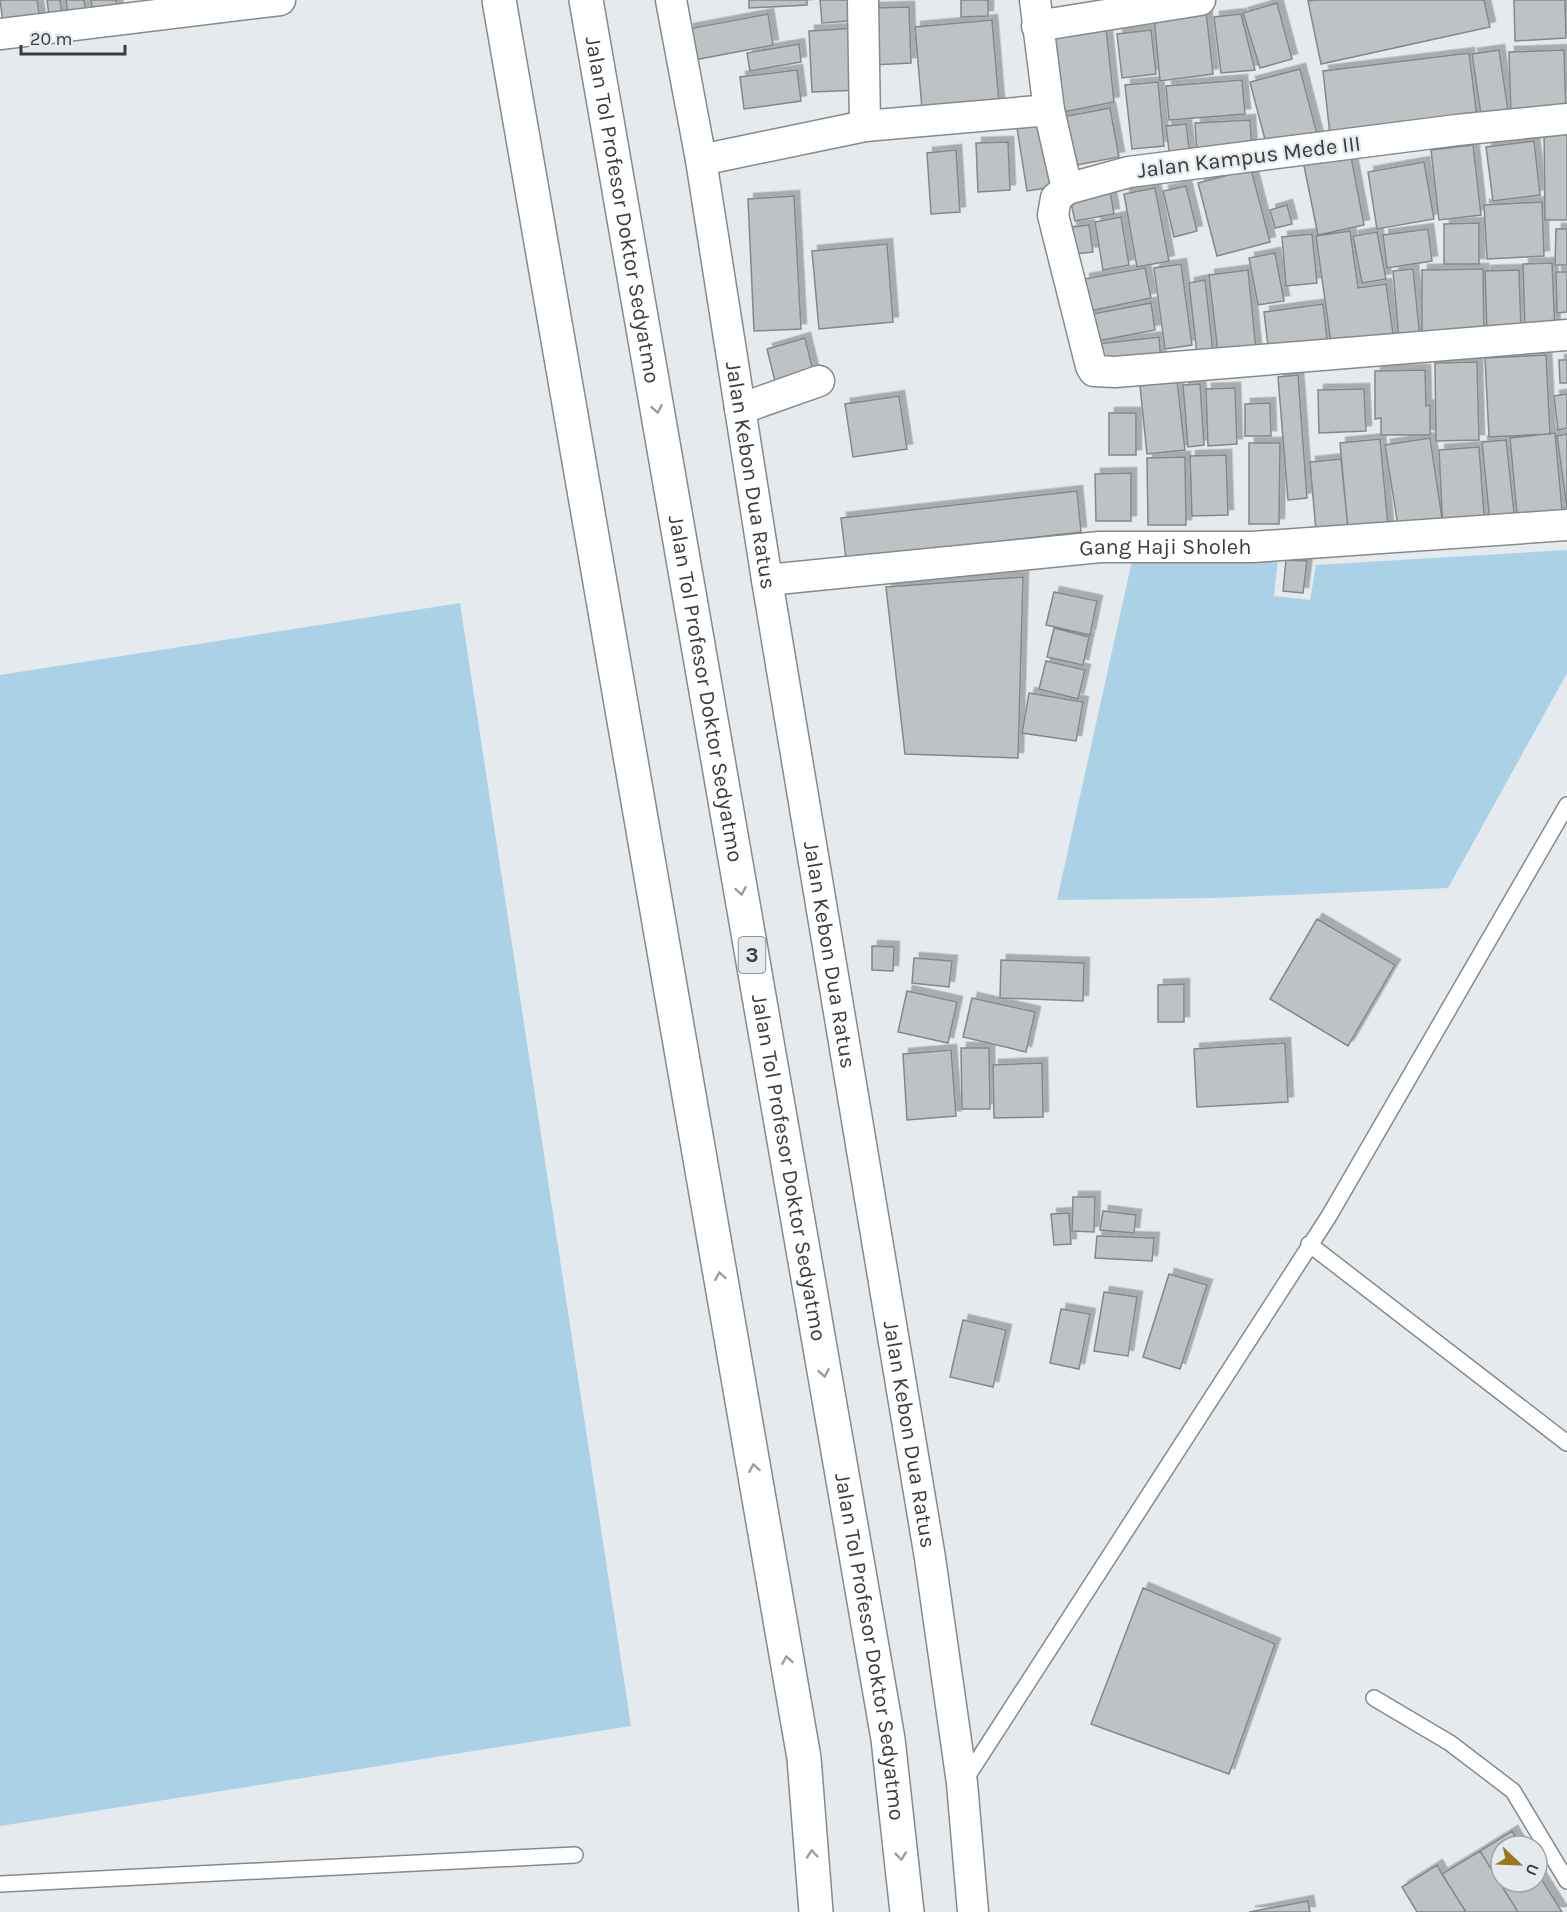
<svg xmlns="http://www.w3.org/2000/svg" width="1567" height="1912" viewBox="0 0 1567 1912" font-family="Karla,sans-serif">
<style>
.green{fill:#abd1e7}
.building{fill:#bdc2c5;stroke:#83888b;stroke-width:1.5;filter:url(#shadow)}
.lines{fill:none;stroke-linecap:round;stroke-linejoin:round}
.lane-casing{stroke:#858a8d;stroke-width:18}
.street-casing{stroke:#858a8d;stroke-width:33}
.highway-casing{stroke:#858a8d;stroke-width:36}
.lane{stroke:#fff;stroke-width:15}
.street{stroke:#fff;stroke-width:30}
.highway{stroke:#fff;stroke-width:33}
.oneway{stroke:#9c9e9e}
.labels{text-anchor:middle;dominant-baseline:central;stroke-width:4.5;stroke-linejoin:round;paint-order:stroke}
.shield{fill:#e4eaed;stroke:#6d7072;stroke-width:1.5}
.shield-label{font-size:21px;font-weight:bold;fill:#3a3c3d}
.street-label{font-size:22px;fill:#3a3c3d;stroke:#e4eaed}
</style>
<defs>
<filter id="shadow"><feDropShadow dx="5.5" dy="-5.5" stdDeviation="0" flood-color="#0004"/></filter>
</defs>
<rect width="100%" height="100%" fill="#e4eaed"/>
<path class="green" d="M1279 550 1274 596 1310 600 1316 565 1567 550V673L1448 888 1215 898 1057 900 1134 552Z
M460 603 631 1726 0 1826V675Z"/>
<path class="building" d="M0 0H37L41 24 4 29Z
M47 0H60L63 21 50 23Z
M66 0H84L86 11 68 14Z
M91 0H116L118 10 93 14Z
M749 0H807V5L749 8Z
M820 0H858L860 20 822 23Z
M961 0H988V16L961 17Z
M1315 0H1484L1490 27 1321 64 1308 1Z
M1514 0H1565L1566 38 1515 41Z
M1277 3 1292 59 1260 68 1243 13Z
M909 7 911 63 873 65 871 8Z
M1206 11 1213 74 1160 81 1154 17Z
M768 14 773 45 694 60 688 29Z
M1241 14 1255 70 1221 73 1214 17Z
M1105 18 1114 102 1063 112 1052 30Z
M992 20 999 103 922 109 915 27Z
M857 28 860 90 812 92 809 31Z
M1151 30 1156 74 1122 78 1117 34Z
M799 44 801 62 750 71 747 53Z
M1499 50 1509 117 1482 121 1472 54Z
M1564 50 1566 115 1511 116 1509 52Z
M1469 53 1477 117 1330 135 1323 71Z
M1300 69 1318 138 1268 151 1250 82Z
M797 70 801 101 744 109 740 77Z
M1242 80 1245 114 1169 120 1166 86Z
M1158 82 1164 146 1132 149 1125 85Z
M1110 108 1119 157 1066 167 1057 118Z
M1250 120 1252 153 1197 155 1195 123Z
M1049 122 1060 186 1027 191 1017 128Z
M1186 124 1190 156 1170 159 1166 126Z
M1544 127H1567V220H1545Z
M1534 141 1540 195 1493 201 1486 147Z
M1008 142 1010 190 978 192 976 143Z
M1473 145 1481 215 1439 220 1431 150Z
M1349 146 1364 225 1318 235 1302 156Z
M956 150 960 212 931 214 927 153Z
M1424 162 1434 219 1377 229 1368 172Z
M1251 169 1270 242 1217 256 1198 183Z
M1186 186 1197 231 1174 237 1163 191Z
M1155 188 1169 261 1137 267 1124 194Z
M1110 191 1114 214 1075 221 1070 198Z
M794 196 801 329 754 331 748 199Z
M1542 202 1544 256 1487 259 1484 205Z
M1287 205 1292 224 1275 228 1270 210Z
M1121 217 1129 265 1103 270 1095 222Z
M1479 223V264H1444V224Z
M1089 225 1093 252 1075 254 1071 227Z
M1428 229 1432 261 1387 268 1383 235Z
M1556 229H1567V265H1555Z
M1350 231 1358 288 1386 284 1394 341 1332 350 1316 236Z
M1377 232 1386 279 1362 283 1353 236Z
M1312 234 1317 283 1286 286 1282 237Z
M887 244 893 322 819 329 812 251Z
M1275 253 1284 301 1258 305 1249 258Z
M1552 263 1555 330 1525 331 1523 264Z
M1181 264 1192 345 1165 349 1154 268Z
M1145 268 1151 298 1090 311 1084 279Z
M1413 269 1420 338 1399 340 1393 271Z
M1483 269 1484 341 1422 342V270Z
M1248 270 1256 349 1218 353 1209 275Z
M1519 270 1521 330 1487 331 1485 271Z
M1556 272H1567V312L1557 313Z
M1205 280 1213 352 1197 354 1189 283Z
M1151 303 1155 330 1092 342 1087 315Z
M1323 304 1328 347 1269 354 1264 312Z
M1159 337 1161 362 1099 368 1097 344Z
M805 338 814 375 776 385 767 349Z
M1546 355 1550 434 1489 437 1485 358Z
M1559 360H1567V383H1560Z
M1477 362 1479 440 1436 441 1435 363Z
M1425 370 1426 406 1430 405V435H1381V418L1375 419V371Z
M1298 375 1307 498 1288 500 1278 377Z
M1177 381 1185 450 1147 454 1140 386Z
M1200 384 1204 445 1188 447 1183 385Z
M1235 388 1237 444 1208 446 1206 389Z
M1364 389 1366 431 1319 433 1318 390Z
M1567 394V428L1558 430 1554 396Z
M899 396 907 449 853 457 845 404Z
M1270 403 1271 436H1245V404Z
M1109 413H1136V455H1109Z
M1555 433 1563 520 1518 525 1510 438Z
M1567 434V508L1557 436Z
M1430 438 1443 525 1399 532 1385 445Z
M1380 439 1388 526 1348 530 1340 443Z
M1506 440 1515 521 1490 523 1482 442Z
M1249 443H1280L1279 524H1249Z
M1479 447 1485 528 1443 531 1439 450Z
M1226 455 1228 515 1192 516 1190 456Z
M1185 457 1186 525H1148L1147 458Z
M1341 459 1348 528 1316 531 1310 462Z
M1131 473V521H1096L1095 474Z
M1077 491 1081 532 846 559 841 518Z
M1286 560 1307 561 1303 593 1283 591Z
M1023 577 1018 758 905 754 886 587Z
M1054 592 1097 601 1090 635 1046 625Z
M1054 628 1089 637 1083 665 1047 657Z
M1046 661 1085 670 1078 699 1039 689Z
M1029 693 1083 702 1076 741 1022 733Z
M1317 919 1395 965 1348 1046 1270 999Z
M872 946 894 947 893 971 872 970Z
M914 958 952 961 949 987 912 983Z
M1001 960 1084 963 1083 1001 1000 998Z
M1184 984V1022H1158V985Z
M907 991 957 1002 948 1043 898 1032Z
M972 998 1035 1012 1026 1052 963 1037Z
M1285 1043 1288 1102 1197 1107 1194 1049Z
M961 1048H989L990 1109H962Z
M951 1050 956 1116 907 1120 903 1054Z
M1042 1063 1043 1117 994 1118 993 1065Z
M1073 1197H1095L1094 1232 1072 1231Z
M1103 1211 1136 1215 1134 1233 1100 1230Z
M1069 1213 1071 1244 1054 1245 1051 1214Z
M1097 1236 1154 1238 1152 1261 1095 1258Z
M1169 1274 1207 1285 1180 1369 1143 1357Z
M1104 1292 1137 1297 1128 1356 1094 1351Z
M1061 1309 1090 1314 1079 1369 1050 1363Z
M963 1320 1006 1330 993 1387 950 1377Z
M1143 1588 1275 1644 1229 1774 1091 1724Z
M1512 1831 1521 1846H1501V1882H1537V1872L1562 1912H1518L1480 1851Z
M1480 1851 1518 1912H1466L1442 1874Z
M1437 1865 1442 1874 1466 1912H1417L1402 1887Z
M1308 1901 1310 1912H1249Z"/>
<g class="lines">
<defs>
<path id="lane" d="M1309 1244 1567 1443
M1374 1698 1450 1743 1513 1791 1567 1881
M965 1780 1329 1216 1567 805
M0 1884 575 1855"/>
<g id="street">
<path id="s1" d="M671 0 701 160 767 580 930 1558 962 1783 973 1912"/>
<path d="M863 0 865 126"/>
<path d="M1035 0 1049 110 1067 189"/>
<path d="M1037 26 1200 0"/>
<path d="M0 34 280 0"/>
<path d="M1567 119 1457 130 1129 172 1067 189 1056 198 1053 215 1091 366 1094 371 1115 372 1567 335"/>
<path d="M701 160 865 126 1049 110"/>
<path d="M740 409 819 381"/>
<path id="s2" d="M767 580 1100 547H1252L1567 525"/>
</g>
<g id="highway">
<path d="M499 0 804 1758 816 1912"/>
<path id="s3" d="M586 0 888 1739 907 1912"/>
</g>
</defs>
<use href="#lane" class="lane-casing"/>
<use href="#street" class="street-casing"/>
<use href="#highway" class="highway-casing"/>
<use href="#lane" class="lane"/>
<use href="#street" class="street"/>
<use href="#highway" class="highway"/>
</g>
<defs><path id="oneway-chevron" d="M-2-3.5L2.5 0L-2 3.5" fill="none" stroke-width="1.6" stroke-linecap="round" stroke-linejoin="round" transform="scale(1.5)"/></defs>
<g class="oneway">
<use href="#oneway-chevron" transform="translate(657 409) rotate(80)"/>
<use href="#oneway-chevron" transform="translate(741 891) rotate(80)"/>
<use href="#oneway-chevron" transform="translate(720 1276) rotate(-100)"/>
<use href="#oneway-chevron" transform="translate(824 1373) rotate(80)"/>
<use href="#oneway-chevron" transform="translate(754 1468) rotate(-100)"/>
<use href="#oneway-chevron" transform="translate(787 1660) rotate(-100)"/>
<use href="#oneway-chevron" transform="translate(812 1854) rotate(-95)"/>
<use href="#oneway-chevron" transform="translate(901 1856) rotate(84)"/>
</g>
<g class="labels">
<rect class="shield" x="738.5" y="937" width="27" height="36" rx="4.5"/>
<g class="shield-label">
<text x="752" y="955">3</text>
</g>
<g class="street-label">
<text transform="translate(1249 157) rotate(-7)">Jalan Kampus Mede III</text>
<text stroke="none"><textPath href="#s3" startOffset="213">Jalan Tol Profesor Doktor Sedyatmo</textPath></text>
<text stroke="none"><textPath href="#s1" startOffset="482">Jalan Kebon Dua Ratus</textPath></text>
<text stroke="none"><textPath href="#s2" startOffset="400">Gang Haji Sholeh</textPath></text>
<text stroke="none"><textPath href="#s3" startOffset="699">Jalan Tol Profesor Doktor Sedyatmo</textPath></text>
<text stroke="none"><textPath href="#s1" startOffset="968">Jalan Kebon Dua Ratus</textPath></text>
<text stroke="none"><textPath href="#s3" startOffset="1185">Jalan Tol Profesor Doktor Sedyatmo</textPath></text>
<text stroke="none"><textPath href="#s1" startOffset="1454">Jalan Kebon Dua Ratus</textPath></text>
<text stroke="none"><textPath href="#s3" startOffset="1671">Jalan Tol Profesor Doktor Sedyatmo</textPath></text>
</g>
</g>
<g transform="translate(1519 1864) rotate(113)"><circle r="28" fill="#e4eaed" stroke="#a0a4a7" stroke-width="1.5"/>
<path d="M0-4.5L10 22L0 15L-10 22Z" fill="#9b7722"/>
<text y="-9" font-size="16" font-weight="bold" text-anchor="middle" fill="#3a3c3d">U</text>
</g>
<path d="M21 45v9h104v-9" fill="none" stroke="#3a3c3d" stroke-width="3"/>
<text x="30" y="45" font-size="18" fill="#3a3c3d" stroke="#e4eaed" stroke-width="4.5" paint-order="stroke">20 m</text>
</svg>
